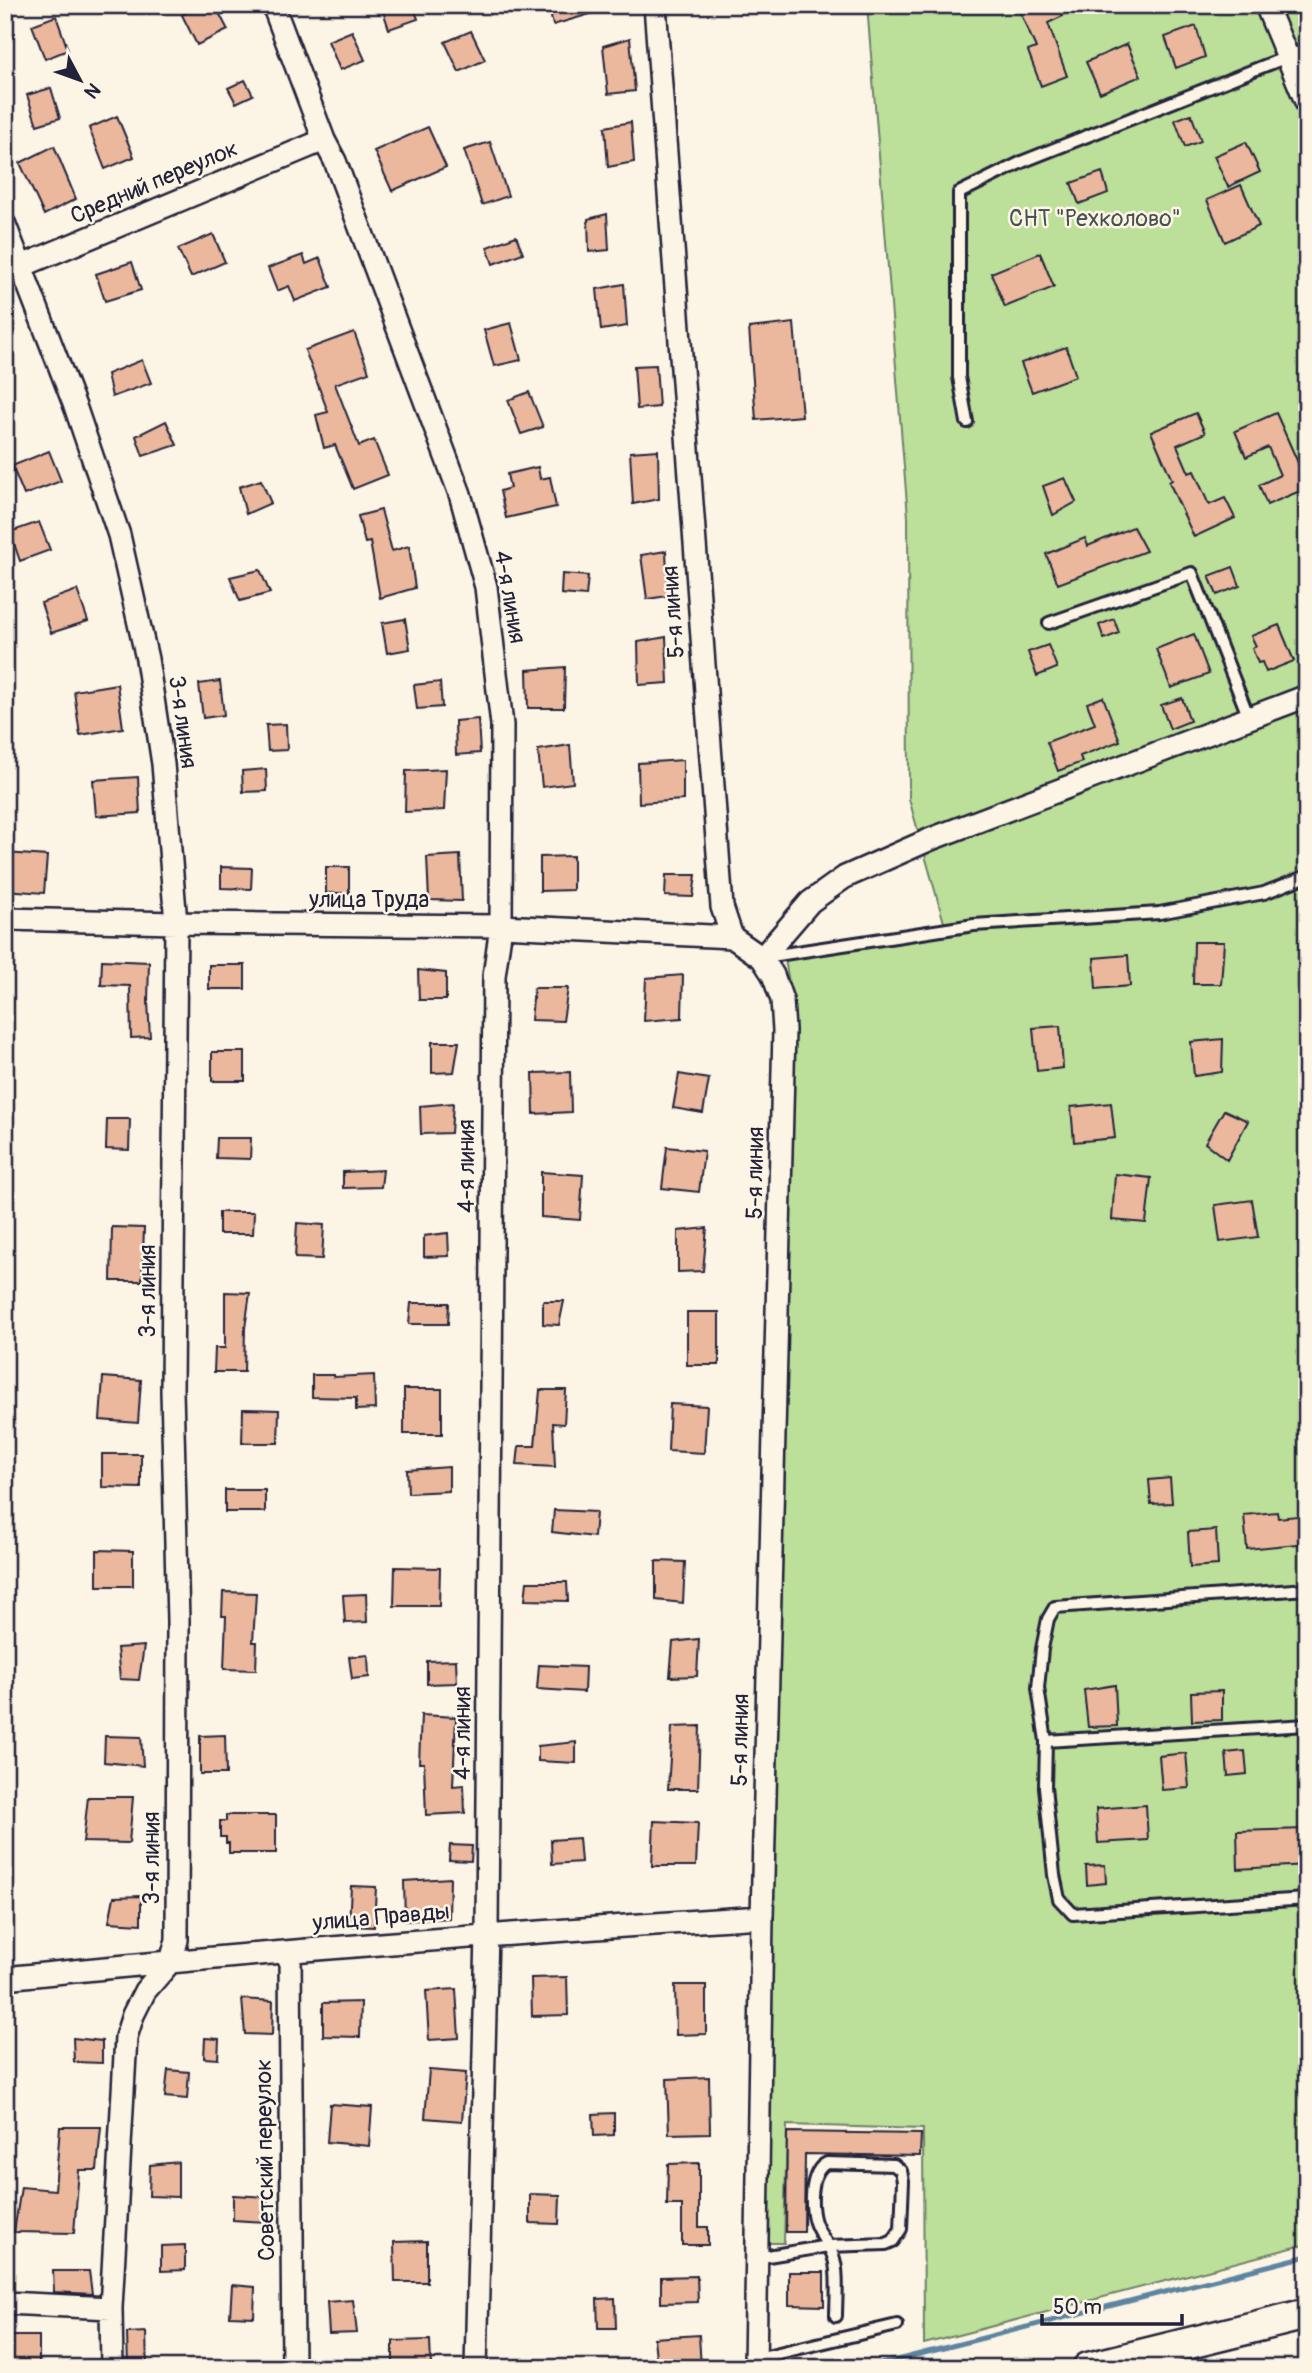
<svg xmlns="http://www.w3.org/2000/svg" width="1312" height="2373" viewBox="0 0 1312 2373" font-family="Pangolin,sans-serif">
<style>
.green{fill:#bcdf99;stroke:#6f806a;stroke-width:2}
.lines{fill:none;stroke-linecap:round;stroke-linejoin:round}
.stream{stroke:#5d84a1;stroke-width:5}
.building{fill:#ebb89d;stroke:#22223b;stroke-width:2}
.lane-casing{stroke:#22223b;stroke-width:16}
.street-casing{stroke:#22223b;stroke-width:26}
.secondary-casing{stroke:#22223b;stroke-width:35}
.lane{stroke:#fcf5e5;stroke-width:10}
.street{stroke:#fcf5e5;stroke-width:21}
.secondary{stroke:#fcf5e5;stroke-width:30}
.labels{text-anchor:middle;dominant-baseline:central;stroke-width:5;stroke-linejoin:round;paint-order:stroke}
.street-label{font-size:23px;fill:#22223b;stroke:#fcf5e5}
.park-label{font-size:23px;fill:#485152;stroke:#fcf5e5}
</style>
<rect width="100%" height="100%" fill="#fcf5e5"/>
<filter id="ink" filterUnits="userSpaceOnUse"><feTurbulence type="fractalNoise" baseFrequency=".0143" numOctaves="2"/><feDisplacementMap in="SourceGraphic" scale="14" xChannelSelector="R" yChannelSelector="G"/><feConvolveMatrix kernelMatrix="1 2 1 2 8 2 1 2 1" color-interpolation-filters="sRGB"/></filter>
<g filter="url(#ink)">
<path class="green" d="M867 5H1307V2244L924 2344 923 2129 787 2125 784 2243H763L794 1011 783 948 947 933 909 799 908 517Z"/>
<g class="lines">
<path class="stream" d="M865 2368 1307 2256"/>
</g>
<path class="building" d="M200 5H215L228 30 197 45 182 15Z
M381 5H413L418 19 389 29Z
M548 5H606L607 9 553 25Z
M1017 5H1058L1063 16 1048 23 1067 76 1041 86 1028 51 1036 48Z
M56 16 68 50 45 59 32 25Z
M1196 26 1205 57 1176 68 1165 37Z
M352 31 365 60 340 70 328 41Z
M471 31 485 60 459 72 445 42Z
M630 38 635 91 608 94 603 46Z
M1127 44 1141 76 1100 93 1086 62Z
M245 80 253 95 236 103 228 88Z
M51 88 60 118 37 125 27 95Z
M1191 114 1201 141 1185 147 1175 120Z
M117 116 134 157 105 169 89 128Z
M631 122 634 162 608 167 605 127Z
M428 127 446 167 392 191 374 151Z
M490 142 508 196 482 205 464 150Z
M1246 142 1260 172 1228 187 1214 156Z
M54 146 76 199 44 215 20 163Z
M1102 172 1108 193 1079 204 1071 183Z
M1241 185 1259 226 1225 242 1207 200Z
M607 214 609 250 589 252 588 219Z
M213 234 225 262 191 277 178 249Z
M516 236 523 253 493 264 487 247Z
M1040 253 1054 287 1005 307 991 273Z
M303 255 306 264 320 258 331 287 295 301 289 286 277 291 268 268Z
M132 262 141 290 105 301 96 274Z
M624 284 627 326 601 330 597 289Z
M511 323 521 360 494 366 484 330Z
M794 323 802 416 756 420 749 328Z
M354 332 369 372 335 384 359 446 374 440 388 475 353 489 335 445 324 448 316 415 328 412 305 350Z
M1066 347 1076 376 1032 392 1021 363Z
M142 360 151 383 112 397 107 374Z
M656 365 659 407 637 409 634 366Z
M529 392 543 427 521 434 508 400Z
M1196 413 1205 433 1177 445 1189 473 1194 471 1209 505 1225 498 1235 518 1194 537 1169 482 1172 480 1151 432Z
M1276 413 1307 483V488L1267 505 1259 485 1280 475 1268 447 1246 457 1235 431Z
M166 421 177 445 143 456 136 436Z
M658 450 659 499 633 504 630 452Z
M49 451 61 481 24 495 12 466Z
M538 467 540 479 550 477 556 507 506 518 500 491 510 488 507 474Z
M1065 478 1076 502 1053 515 1043 486Z
M261 480 271 503 246 514 239 487Z
M381 510 392 551 409 546 415 588 380 598 370 542 365 543 358 516Z
M39 522 50 550 20 561 10 532Z
M1133 527 1146 551 1058 584 1046 554 1085 538 1088 546Z
M666 551 668 596 647 599 641 555Z
M1233 567 1240 586 1217 595 1209 576Z
M260 570 270 593 240 601 230 577Z
M562 574 588 576 586 596 561 594Z
M77 590 88 621 51 633 41 603Z
M405 619 410 649 387 653 382 623Z
M1114 619 1119 633 1104 639 1099 625Z
M1279 625 1294 661 1266 672 1262 662 1258 663 1252 648 1256 646 1251 636Z
M1194 634 1209 674 1171 688 1156 649Z
M666 637 668 683 639 685 638 642Z
M1048 645 1057 668 1037 676 1028 652Z
M565 667 564 708H528L527 670Z
M220 681 224 715 203 718 199 684Z
M440 682 442 707 417 709 414 685Z
M117 684 123 728 80 735 74 691Z
M1103 697 1120 741 1080 756 1082 762 1058 771 1047 742 1095 724 1087 703Z
M1182 698 1190 721 1170 729 1161 705Z
M478 719 480 753 456 755 455 721Z
M286 724 287 750 268 751 266 725Z
M570 745 573 783 542 787 538 750Z
M683 760V800L639 803 638 763Z
M266 769 267 791 243 792 242 771Z
M446 769 444 810 405 812 406 771Z
M138 777 140 813 96 816 93 780Z
M5 853 47 856 44 893 5 890Z
M460 855 462 901 429 900 427 857Z
M573 856V890L540 891V857Z
M221 867 252 868 251 889 221 888Z
M326 867H349V893H326Z
M666 875H696L693 897 665 896Z
M1194 942H1224L1221 984H1193Z
M1128 955 1130 986 1096 989 1094 958Z
M102 960 149 962 148 1002 150 1037 131 1038 130 986 101 985Z
M209 965H245V989H209Z
M418 970 446 973V1000H419Z
M683 975 682 1018 644 1021 646 978Z
M534 988H568L563 1021 531 1020Z
M1060 1026 1063 1068 1037 1071 1033 1028Z
M1223 1039 1222 1072 1194 1076 1191 1042Z
M432 1042H459L454 1072 432 1073Z
M212 1052H245V1081H212Z
M570 1072 571 1112 534 1114 533 1073Z
M679 1074 709 1079 703 1113 673 1108Z
M453 1103 451 1133 421 1134 420 1106Z
M1111 1103 1115 1138 1074 1142 1071 1107Z
M1224 1110 1248 1121 1227 1160 1205 1143Z
M107 1119H130L129 1150 106 1149Z
M217 1138H251L250 1159 216 1158Z
M667 1147 704 1151 699 1192 662 1188Z
M383 1170 381 1187 343 1188V1172Z
M541 1172 583 1175 580 1220 541 1217Z
M1115 1174 1151 1178 1146 1223 1112 1220Z
M1252 1200 1258 1237 1220 1242 1215 1205Z
M219 1212H254L253 1234H219Z
M297 1223 324 1225 322 1259 295 1258Z
M112 1227 144 1228 142 1281H111Z
M707 1228 703 1271 678 1272V1231Z
M448 1233 449 1256 424 1257V1236Z
M225 1292 250 1293 245 1328 244 1372H214L215 1348H225Z
M543 1301H564L559 1325 543 1324Z
M411 1303H449L448 1324H409Z
M687 1312H719V1365H687Z
M312 1375H334V1377L374 1375 375 1409 356 1410V1398L312 1397Z
M103 1377 141 1380 138 1423 100 1420Z
M404 1389H442V1434H404Z
M540 1390H566L564 1424 553 1423 555 1467 517 1465 519 1446H535Z
M670 1404 707 1406 704 1453 668 1451Z
M243 1409 279 1410 278 1443H242Z
M102 1454H141V1488L102 1487Z
M449 1467V1491L408 1493 407 1470Z
M1170 1478 1172 1503 1151 1504 1149 1480Z
M225 1490H265V1512H225Z
M554 1510 596 1512 594 1537 552 1532Z
M1277 1512 1278 1518 1307 1515V1543L1247 1549 1244 1515Z
M1216 1530 1218 1565 1190 1567 1188 1532Z
M97 1550 133 1551V1586H97Z
M656 1561 685 1562 683 1603 656 1600Z
M395 1567 440 1568 439 1606H394Z
M527 1582H567L568 1601 525 1600Z
M223 1592 256 1593 253 1642H257L256 1670 224 1669 226 1616H222Z
M366 1594 367 1622 345 1623 343 1595Z
M699 1639 697 1676 670 1677 673 1642Z
M144 1646 139 1680 120 1679 117 1648Z
M368 1655 369 1677 352 1679 349 1657Z
M456 1660 457 1683 427 1684V1661Z
M539 1665 585 1667 584 1692 537 1689Z
M1115 1685 1117 1726 1088 1727 1084 1690Z
M1222 1691V1720L1192 1721 1191 1692Z
M421 1715 456 1717 453 1786 464 1785 465 1813 426 1815 424 1763H419Z
M700 1726 698 1789H668L672 1727Z
M225 1735 226 1774H200V1736Z
M105 1736 141 1737 143 1766 104 1762Z
M576 1742V1763L538 1761V1746Z
M1245 1751 1247 1774 1228 1776 1226 1753Z
M1186 1753 1189 1788 1162 1790 1159 1756Z
M88 1797H133L129 1843 83 1842Z
M1146 1805 1148 1840 1098 1843 1096 1809Z
M226 1815H276V1853H229V1843H226V1837H220V1821H226Z
M654 1821 698 1823 696 1866H652Z
M1307 1829V1865L1238 1869 1237 1831Z
M579 1838 581 1862 552 1864 551 1840Z
M450 1845 472 1846 471 1861 449 1860Z
M1105 1865 1106 1883 1087 1885 1086 1866Z
M450 1878 449 1918 405 1921 404 1881Z
M351 1886 376 1887 374 1927 349 1926Z
M141 1896V1924L109 1922 114 1897Z
M567 1977 568 2015 532 2016 531 1978Z
M675 1985H706V2034L676 2035Z
M456 1989 459 2038 429 2040 426 1991Z
M242 1999 273 2001 272 2035 245 2034Z
M361 2002 360 2037 323 2036V2003Z
M73 2038 102 2041V2063L74 2062Z
M205 2038 219 2039 218 2059 204 2058Z
M168 2070 189 2072 187 2099 165 2097Z
M429 2070 466 2073 462 2121 425 2118Z
M709 2077 710 2133 669 2134 667 2079Z
M330 2104 372 2107 369 2146 327 2142Z
M614 2113V2135L594 2136 593 2114Z
M60 2127H101L97 2170H79L74 2233 14 2232 21 2187 55 2190Z
M787 2132 921 2134 920 2156 805 2154 804 2232H786Z
M178 2162V2197L149 2196 150 2165Z
M699 2163V2227H708V2245H682V2205H667L668 2164Z
M530 2194 560 2195 559 2224 530 2223Z
M233 2195 268 2197 266 2222 233 2220Z
M427 2241V2282H395L394 2242Z
M185 2245V2270L161 2271V2246Z
M53 2271H89L92 2294 54 2292Z
M789 2272H824V2306L789 2305Z
M697 2276 698 2302 661 2303V2277Z
M232 2285 255 2287 254 2317 230 2316Z
M615 2298 616 2328H598L597 2299Z
M353 2300 357 2333 329 2334 327 2302Z
M146 2332 147 2367 128 2368 127 2333Z
M699 2335 701 2368H657L654 2338Z
M9 2336H39V2367H9Z
M430 2340 431 2365 393 2366V2341Z"/>
<g class="lines">
<defs>
<path id="lane" d="M967 422 959 377V193L1024 161 1307 49
M1049 623 1192 573 1249 718
M764 957 974 925 1159 913 1264 893 1307 876
M1307 1589 1055 1607 1048 1619 1042 1649 1038 1688 1046 1741 1045 1787 1054 1875 1059 1899 1073 1914 1307 1899
M1046 1741 1307 1725
M756 2258 828 2246 886 2244 893 2241 901 2229 903 2181 901 2171 894 2165 827 2163C809 2171 809 2212 817 2227 821 2237 830 2246 833 2256 839 2270 836 2300 836 2316
M754 2359 897 2325"/>
<path id="street" d="M273 5 324 140 335 161 460 494 486 587 502 725 501 926 494 976 487 1934 476 2368
M655 5 722 907 732 937 762 958 773 975 782 1000 784 1030 762 1917 755 2368
M1266 5 1307 104
M5 225 76 409 119 535 147 659 163 764 176 923 172 1391 178 1621 177 1940 171 1961 145 1991 133 2015 126 2037 111 2308 112 2368
M5 273 324 140
M5 919 176 923 501 926 732 937
M762 958 810 902 845 877 931 839 1307 696
M290 1952 293 2368
M5 1978C257 1952 509 1933 762 1917
M5 2303 111 2308"/>
<path id="secondary" d="M1088 2368 1307 2314"/>
</defs>
<use href="#lane" class="lane-casing"/>
<use href="#street" class="street-casing"/>
<use href="#secondary" class="secondary-casing"/>
<use href="#lane" class="lane"/>
<use href="#street" class="street"/>
<use href="#secondary" class="secondary"/>
</g>
</g>
<g class="labels">
<g class="street-label">
<text transform="translate(154 182) rotate(-23)">Средний переулок</text>
<text transform="translate(510 597) rotate(80)">4-я линия</text>
<text transform="translate(673 612) rotate(-94)">5-я линия</text>
<text transform="translate(183 722) rotate(82)">3-я линия</text>
<text x="369" y="899">улица Труда</text>
<text transform="translate(466 1166) rotate(-90)">4-я линия</text>
<text transform="translate(755 1173) rotate(-89)">5-я линия</text>
<text transform="translate(147 1291) rotate(-90)">3-я линия</text>
<text transform="translate(462 1733) rotate(-90)">4-я линия</text>
<text transform="translate(740 1740) rotate(-89)">5-я линия</text>
<text transform="translate(151 1858) rotate(-90)">3-я линия</text>
<text transform="translate(381 1917) rotate(-5)">улица Правды</text>
<text transform="translate(265 2160) rotate(-91)">Советский переулок</text>
</g>
<g class="park-label">
<text x="1095" y="218">СНТ "Рехколово"</text>
</g>
</g>
<rect width="1312" height="2373" fill="none" stroke="#fcf5e5" stroke-width="28"/>
<rect x="14" y="14" width="1284" height="2345" fill="none" stroke="#22223b" stroke-width="2.5" filter="url(#ink)"/>
<g transform="translate(80 80) rotate(131)" stroke="#fcf5e5" stroke-width="5" paint-order="stroke">
<path d="M0-5L12 26L0 18L-12 26Z" fill="#22223b"/>
<text y="-10" font-size="19" font-weight="bold" text-anchor="middle" fill="#22223b">N</text>
</g>
<path d="M1042 2314v10h140v-10" fill="none" stroke="#22223b" stroke-width="3.5"/>
<text x="1053" y="2314" font-size="21" fill="#22223b" stroke="#fcf5e5" stroke-width="5" paint-order="stroke">50 m</text>
</svg>
